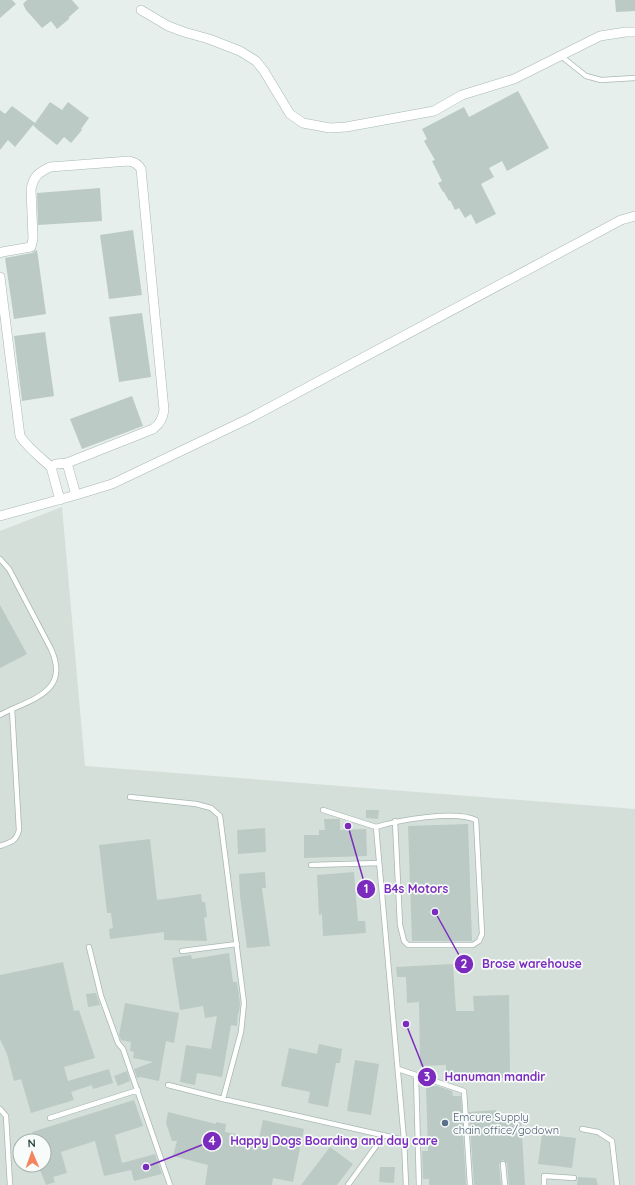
<svg xmlns="http://www.w3.org/2000/svg" width="635" height="1185" viewBox="0 0 635 1185" font-family="Quicksand,sans-serif">
<style>
.built{fill:#d4dfda;fill-rule:evenodd}
.building{fill:#bbcac4}
.lines{fill:none;stroke-linecap:round;stroke-linejoin:round}
.service-casing{stroke:#a8b8b2;stroke-width:6}
.minor-casing{stroke:#a8b8b2;stroke-width:10}
.service{stroke:#fff;stroke-width:4.5}
.minor{stroke:#fff;stroke-width:9}
.service-dot{fill:#5c6f8a;stroke:#f7fbf9;stroke-width:1.5}
.labels{text-anchor:middle;dominant-baseline:central;stroke-width:3.5;stroke-linejoin:round;paint-order:stroke}
.service-label{font-size:11px;fill:#4e5e75;stroke:#f7fbf9;text-anchor:start}
.leader{fill:none;stroke:#7b2cbf;stroke-width:1.5}
.callout-dot{fill:#7b2cbf;stroke:#f7fbf9;stroke-width:1.5}
.mark-label{font-size:12px;text-anchor:middle;font-weight:bold;fill:#fff}
.callout-label{font-size:12px;text-anchor:middle;font-weight:bold;fill:#7b2cbf;stroke:#f7fbf9;stroke-width:3.5;stroke-linejoin:round;paint-order:stroke}
</style>
<rect width="100%" height="100%" fill="#e6efeb"/>
<path class="built" d="M62 507 85 766 635 809V1185H0V531ZM20 1141H44V1165H20Z"/>
<path class="building" d="M0 0H12L16 4 0 18Z
M27 0H72L79 8 69 17V19L57 29 51 21 42 28 26 10 23 4Z
M615 0H635V11L616 12Z
M518 91 549 148 507 171 502 161 489 168 494 177 481 184 496 214 476 224 471 214 465 218 459 208 455 210 450 200 449 201 444 192H443L438 183 442 181 432 161 435 160 424 141 427 139 422 129 464 107 469 117Z
M50 102 62 110 68 102 89 118 81 129 82 130 71 143 64 137 57 145 38 130 33 125 15 147 8 140 0 150V110L5 114 12 106 35 123Z
M100 188 102 221 38 225 37 193Z
M133 230 142 295 109 299 100 235Z
M37 250 46 314 14 319 5 258 32 253Z
M142 313 151 377 119 382 109 317Z
M45 332 54 396 22 401 14 336Z
M132 396 143 426 82 449 70 419Z
M0 605 27 654 0 668Z
M366 810H379L378 819 366 818Z
M324 819H340V830L366 829 367 856 304 858V835H319V830H325Z
M468 824 472 941H412L408 826Z
M265 828 266 852 238 854 237 830Z
M150 839 157 900 201 894 202 902H205L207 917 204 918 207 941 164 940V932L110 939 109 929 113 928 111 913H107L99 845Z
M265 872 266 888H262L270 946 247 948 240 896 239 874Z
M354 872 358 921H365L366 933 323 936 322 914 319 915 317 875Z
M229 953 233 982H237L240 1003 239 1013H238L237 1026 231 1025 222 1077 197 1073 195 1085 180 1082 186 1045 211 1049 217 1016 205 1018 203 1006 180 1010 172 958 191 955 192 959Z
M63 962 74 1011 79 1010 95 1058 64 1067 68 1081 109 1069 113 1083 93 1089 92 1085 71 1092 74 1100 31 1113 21 1079 14 1081 7 1054 0 1039V975Z
M453 964 456 1011H474L473 996 509 995 510 1078 446 1079V1065L420 1066 419 1002 407 1003 406 977H397L396 967Z
M96 993 100 1005 88 1007 86 994Z
M125 1003 179 1013 174 1043 166 1041 159 1081 140 1077 137 1078 134 1069 153 1062 133 1058 134 1052 130 1051 131 1042 121 1040 119 1035Z
M319 1044 342 1049 340 1063H336L328 1107 308 1103 310 1092 281 1086 289 1048 317 1054Z
M355 1060 379 1064 371 1115 347 1111Z
M127 1071 130 1081 118 1086 114 1076Z
M426 1086H437L452 1091 453 1096H461L466 1185H429V1179H423L422 1151H428Z
M134 1100 143 1126 115 1135 122 1163 155 1154 162 1174 134 1181 131 1170 104 1176 95 1141 61 1152 67 1173 53 1177 55 1182 46 1185 38 1165H44V1141H35L32 1132Z
M496 1110V1119L521 1118 525 1185H509L507 1163 503 1160 501 1161 499 1164 501 1185H474L469 1112Z
M168 1112 216 1124V1122L226 1124 225 1132 236 1134V1137L258 1142 263 1120 304 1129 293 1182 273 1178 272 1185H205L208 1165 173 1156 177 1141H172L166 1123Z
M542 1134 576 1138 572 1168 538 1164Z
M330 1147 353 1164 337 1185H301Z
M380 1167H395L394 1183 379 1182Z
M578 1177 596 1178 598 1185H577Z"/>
<g class="lines">
<defs>
<path id="service" d="M561 56 586 76 601 80 635 78
M0 559 9 569 51 649C71 693 30 699 0 715
M130 797 196 804 211 808 220 816 244 1003 241 1032 223 1099
M323 810 376 827 404 1140 406 1185
M376 827C399 820 455 810 476 820L482 934 479 941 473 945H408L404 941 400 925 395 821
M0 846C10 842 16 842 19 830L12 709
M311 865 379 863
M89 947 101 996 118 1043 123 1049 170 1185
M182 951 237 944
M398 1069 464 1091 470 1185
M416 1075 419 1185
M168 1085 223 1099 404 1140
M0 1109 6 1116 10 1185
M50 1118 138 1090
M582 1129 598 1132 612 1141 617 1185
M503 1164 505 1185
M348 1185 384 1135
M544 1185V1176L574 1178"/>
<path id="minor" d="M141 10 168 26 184 32 209 39 240 51 256 61 264 71 290 114 303 123 330 128 346 127 434 111 462 95 514 79 600 36 626 32H635
M0 253 2 252 31 247 33 239 31 189C34 176 38 173 50 167L129 161C134 162 138 164 141 169L164 410C163 418 160 424 153 429L67 463 56 464 51 467C40 457 28 448 20 436L0 277
M67 463 76 495
M51 467 60 500
M0 516 76 495 112 484 248 419 621 220 635 216"/>
</defs>
<use href="#service" class="service-casing"/>
<use href="#minor" class="minor-casing"/>
<use href="#service" class="service"/>
<use href="#minor" class="minor"/>
</g>
<circle class="service-dot" cx="445" cy="1123" r="4"/>
<g class="labels">
<g class="service-label">
<text x="453" y="1117">Emcure Supply<tspan x="453" dy="13">chain office/godown</tspan></text>
</g>
</g>
<path class="leader" d="M348 826L366 889M435 912L464 964M406 1024L427 1077M146 1167L212 1141"/>
<g class="callout-dot">
<circle cx="348" cy="826" r="4"/>
<circle cx="435" cy="912" r="4"/>
<circle cx="406" cy="1024" r="4"/>
<circle cx="146" cy="1167" r="4"/>
<circle cx="366" cy="889" r="10"/>
<circle cx="464" cy="964" r="10"/>
<circle cx="427" cy="1077" r="10"/>
<circle cx="212" cy="1141" r="10"/>
</g>
<g class="mark-label">
<text x="366" y="893">1</text>
<text x="464" y="968">2</text>
<text x="427" y="1081">3</text>
<text x="212" y="1145">4</text>
</g>
<g class="callout-label">
<text x="416" y="893">B4s Motors</text>
<text x="532" y="968">Brose warehouse</text>
<text x="495" y="1081">Hanuman mandir</text>
<text x="334" y="1145">Happy Dogs Boarding and day care</text>
</g>
<g transform="translate(32 1153) rotate(358)"><circle r="19" fill="#f7fbf9" stroke="#a3b1ad"/>
<path d="M0-3L7 15L0 10L-7 15Z" fill="#f4845f"/>
<text y="-6" font-size="11" font-weight="bold" text-anchor="middle" fill="#24423a">N</text>
</g>
</svg>
